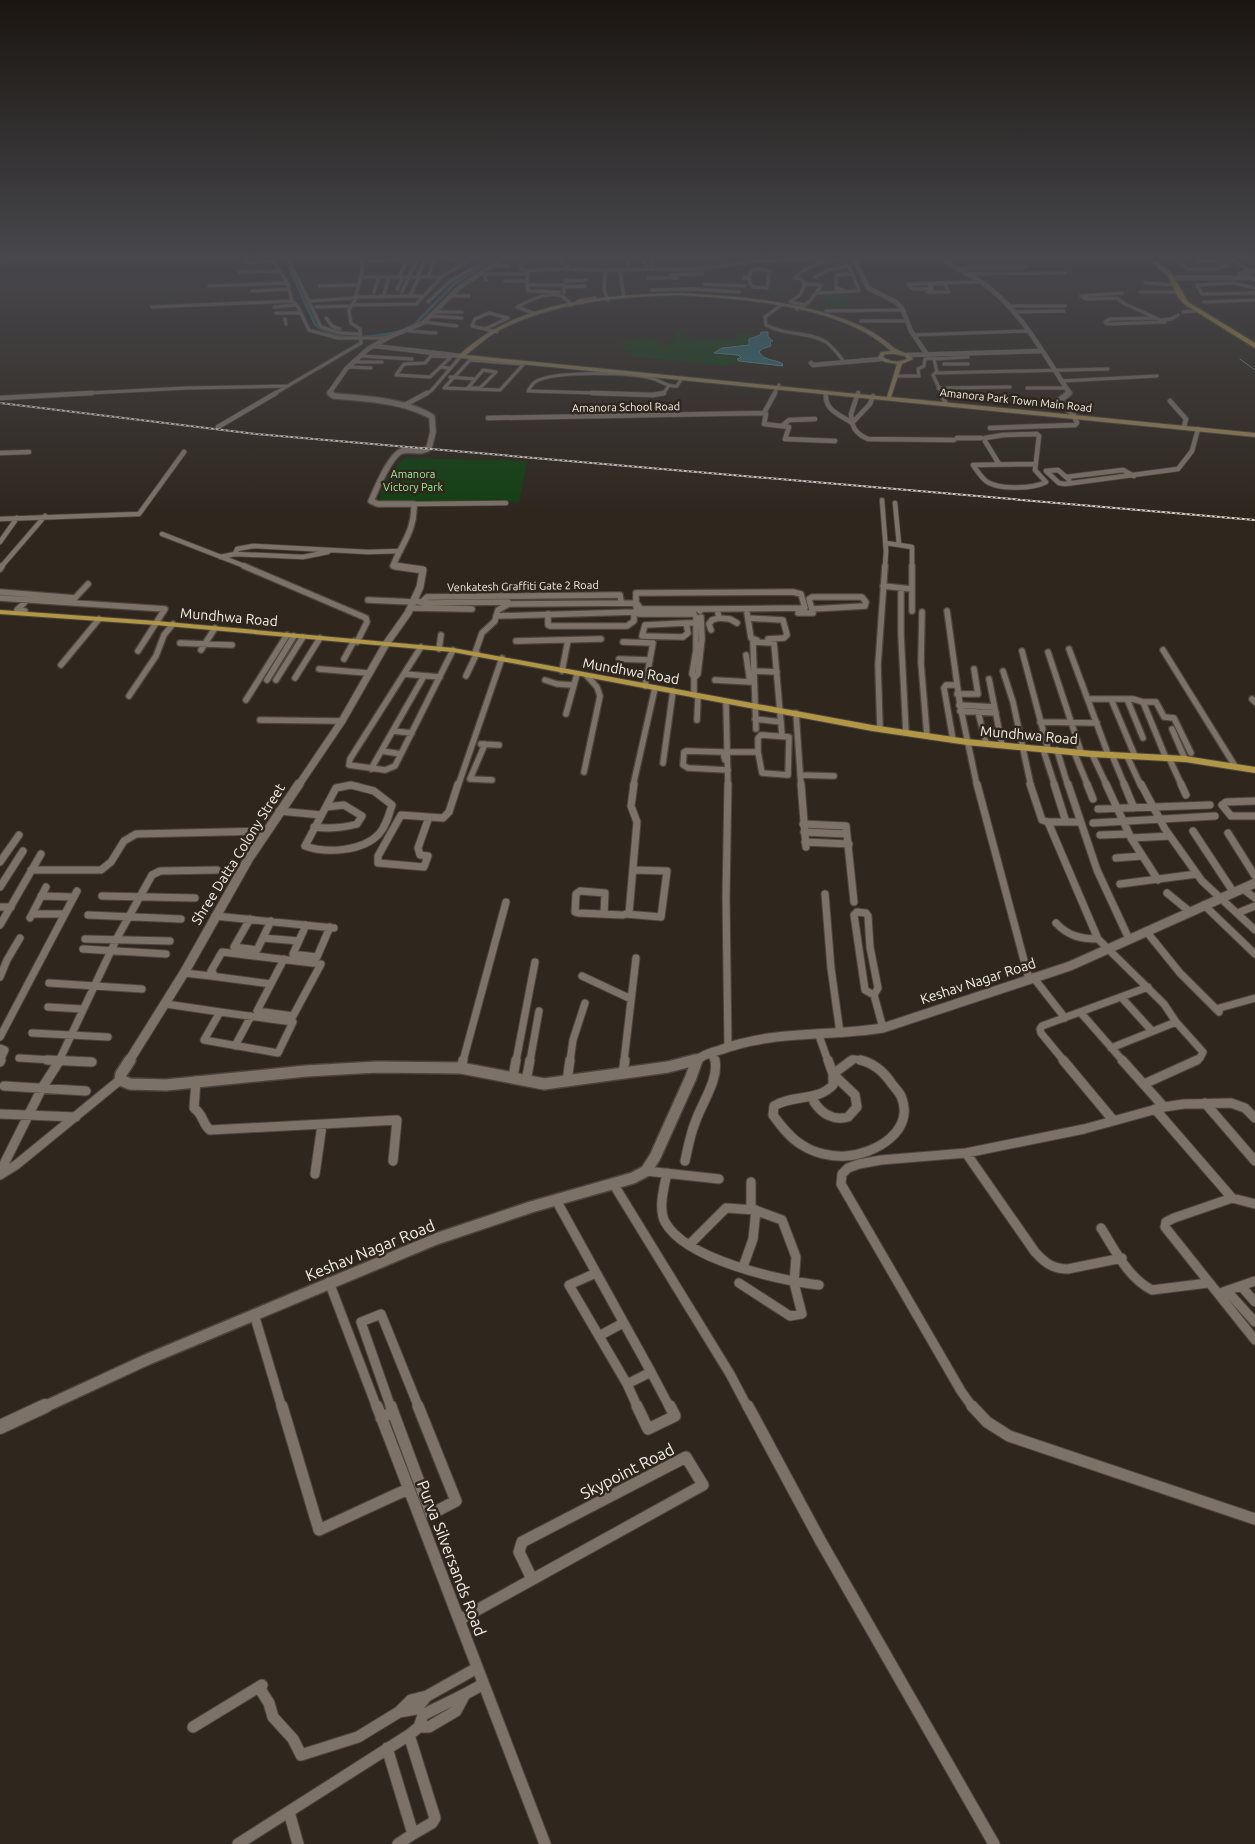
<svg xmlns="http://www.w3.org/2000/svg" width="1255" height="1844" viewBox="0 0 1255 1844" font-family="Ubuntu,sans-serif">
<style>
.green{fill:#124012}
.water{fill:#307580;stroke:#6b9aa0}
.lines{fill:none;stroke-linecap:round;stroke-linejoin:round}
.stream{stroke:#6b9aa0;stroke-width:1}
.canal{stroke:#307580;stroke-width:3}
.minor-far5-casing{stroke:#4d453d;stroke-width:4.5}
.minor-far4-casing{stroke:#4d453d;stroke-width:6}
.minor-far3-casing{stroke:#4d453d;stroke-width:8}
.minor-far2-casing{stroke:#4d453d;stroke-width:9}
.minor-far1-casing{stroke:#4d453d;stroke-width:11}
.minor-casing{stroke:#4d453d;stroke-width:13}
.tertiary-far5-casing{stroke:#4d453d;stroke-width:5.5}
.tertiary-far4-casing{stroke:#4d453d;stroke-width:8}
.tertiary-far3-casing{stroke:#4d453d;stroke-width:9}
.tertiary-far2-casing{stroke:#4d453d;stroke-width:11}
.tertiary-far1-casing{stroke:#4d453d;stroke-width:14}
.tertiary-casing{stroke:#4d453d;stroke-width:16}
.secondary-casing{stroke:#4d453d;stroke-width:2}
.primary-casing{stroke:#4d453d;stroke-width:2}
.trunk-casing{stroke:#4d453d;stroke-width:3}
.minor-far5{stroke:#7d7268;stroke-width:3}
.minor-far4{stroke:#7d7268;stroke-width:4.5}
.minor-far3{stroke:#7d7268;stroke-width:5.5}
.minor-far2{stroke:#7d7268;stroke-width:7}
.minor-far1{stroke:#7d7268;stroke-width:9}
.minor{stroke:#7d7268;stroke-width:11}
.tertiary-far5{stroke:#7d7268;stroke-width:4.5}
.tertiary-far4{stroke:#7d7268;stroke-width:5.5}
.tertiary-far3{stroke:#7d7268;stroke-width:7}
.tertiary-far2{stroke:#7d7268;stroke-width:9}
.tertiary-far1{stroke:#7d7268;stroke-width:11}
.tertiary{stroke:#7d7268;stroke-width:14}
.secondary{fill:#978457;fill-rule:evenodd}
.primary{fill:#b19745;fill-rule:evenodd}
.trunk{fill:#c2a33a;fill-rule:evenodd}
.rail-casing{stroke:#ddd7d1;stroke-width:2}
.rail{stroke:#2f271e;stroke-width:1;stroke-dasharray:2.5;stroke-linecap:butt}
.labels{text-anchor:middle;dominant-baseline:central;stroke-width:5;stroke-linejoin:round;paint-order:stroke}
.far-street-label{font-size:11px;fill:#f6f0ea;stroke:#2f271e}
.far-park-label{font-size:11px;fill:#9df398;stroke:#2f271e}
.street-label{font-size:14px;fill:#f6f0ea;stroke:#2f271e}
.near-street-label{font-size:16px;fill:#f6f0ea;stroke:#2f271e}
</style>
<rect width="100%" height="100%" fill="#2f271e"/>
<path class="green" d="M843 295 848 309 821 310 829 303 828 300H822L820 296Z
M674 332H682L680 336 685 338 737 340V333L754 334 751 338 750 344 747 346 725 347 724 354 738 355 741 358 737 359 749 362V364L734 363 727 366 629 356 633 352 626 350 622 345 623 342C635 338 651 336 662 343L663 347 675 341Z
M404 458 527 461 519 502 495 500 379 503 385 479Z"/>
<path class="water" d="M761 332H768V337L773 341H770L771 346 762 349 759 352C764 361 775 359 783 364L782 365 783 366 739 361 737 359 741 358 738 355 714 353 722 348 749 345V339L760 335Z"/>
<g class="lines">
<path class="stream" d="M1240 359 1255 370"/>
<path class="canal" d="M284 256 315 324C338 343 371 338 398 332
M408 328 415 324 455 283 499 256"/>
<defs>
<path id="minor-far5" d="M270 256 288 284 292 301
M287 256 321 327 340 333 359 334
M563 256 561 263 568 266 564 269
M627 256 629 270
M643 256 645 267 653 266 652 256
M1170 256 1188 269H1216L1227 266 1220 261H1198
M1228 256 1249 271
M167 258 169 256
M178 258 180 256
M192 258 194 256
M1255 260H1249L1255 264
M370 261 443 258 467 261
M0 262 7 256
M247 263 274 261
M490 266H509
M530 271 521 269 520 266 525 264 532 256
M240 272 280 271
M620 272 624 297
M964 274 1065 273
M968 274 962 268 1026 267
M672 275 702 274
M360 277H442
M399 277 407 260
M417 277 426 259
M428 277 436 258
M744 277H749L751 271 756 269 770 271 767 288 753 287 750 284V279L744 278
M815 277 828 270 848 266
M648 278H677
M486 280 485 275 489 274H528
M505 281H527
M565 281 586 280
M1145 283 1175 285
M704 284 745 286
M805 284 801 279 795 278C804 267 835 254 847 265 853 271 856 284 859 291L817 293
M805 284 800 295 790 302 805 305
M944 284H929L932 289H913L908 284 977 282
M527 285 528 291 559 292
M209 286 287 283
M320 286 357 285
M564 287 585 286
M1255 288 1234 283 1197 285 1202 294 1255 293
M397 289 403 277
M652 290 691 289 739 292
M843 290 836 288V275L851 274
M252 291 289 289
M374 292 379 277
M402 292 417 259
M927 292H949L944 283
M1140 292H1178
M564 293V285H527L528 271 551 269 601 270
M1122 293 1081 296 1086 299 1117 298 1125 304 1156 318
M384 294 389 277
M410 296 419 277
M450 296H469
M356 297 423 296
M608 300 604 290 605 270 700 269 755 261 854 258
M309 301 355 298
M428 302 449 282 494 256
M1204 302 1255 300
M582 303 578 301 595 298
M351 305 416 304 444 275 465 263 472 256
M781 305 765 317 766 325C785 336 808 331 826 342 832 346 837 353 842 359
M1010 306H1065
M152 307 292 301 297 305 309 330 338 338H385
M274 307 297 305
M316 307 351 306
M797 309 809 302 822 285 805 284
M826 311 903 310
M435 312H462
M1015 312 1064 311
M1183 312 1196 311
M276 313H301
M489 313 508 318 485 329 472 326 475 319Z
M536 314 517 307C528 301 551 290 563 297 566 299 569 302 572 305
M431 316 462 318
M326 318 332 326 340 329
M1156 318 1165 322 1107 324 1105 322 1110 319Z
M285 319 286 324
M1162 320 1171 319 1178 315
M861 321H907
M424 322 457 326
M485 329 497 332
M409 331 436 333
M913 335 1028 331
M361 356 412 359
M431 356 451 357 430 377 396 375 404 364 425 363Z
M470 360 520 364 523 365 500 390 444 388Z
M355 362H382
M944 364H968
M349 367 371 368
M441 367 449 368
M483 370 496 372 480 388H468Z
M937 372 934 359 968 357 967 353
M896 376H919L918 369 924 366 925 359 935 358
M450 377 474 379
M1062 381 1157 376
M938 388 1010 387
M1027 388H1066
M69 394 187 388 288 386
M274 394 361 343 360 329 351 323 349 310 355 300 362 271V256
M425 394 431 391 461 356
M631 394 528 391C530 388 532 384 535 382 553 370 630 373 651 378 660 380 668 388 677 386L682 378
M660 394H663L668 387
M774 394 779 385
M826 394V392
M942 394 933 375 935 373 1108 369"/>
<path id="minor-far4" d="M592 393 653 395 664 393
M775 393 764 413 766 414 764 424 789 427 785 439 835 441
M826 393C824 410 839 414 852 423
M941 393 946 404
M873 396 870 404 852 423C855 432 860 436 868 439L954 440
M0 398 92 393
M1170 401 1186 419 1184 427
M403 406 427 393
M488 418 764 413
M852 423 851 414 858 393
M782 426 789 420 815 419
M218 427 276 393
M990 428 1075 425 1077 423 1073 414
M957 438H981
M985 438 1003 435 1037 434 1039 436 1035 470 1046 482C1033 489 998 490 986 481 981 477 977 471 973 465L1035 464
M985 441 999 464
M0 453 29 452
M1066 477 1058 470 1046 471 1059 483 1065 484 1178 469 1192 451 1198 429
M1069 480 1066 477 1123 470 1134 476
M882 500 886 551 885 567
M895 503 899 544
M414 504 506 503
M0 519 139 514 184 452
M162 534 247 567
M0 542 17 518
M886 543 912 547V567
M235 554 237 549 253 546 368 552 401 551
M220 557 235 554 303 557 328 552
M1 567 45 516"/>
<path id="minor-far3" d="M244 566 366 618 367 622 357 642
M912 566V611
M0 569 2 566
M883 586 912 589
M901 588V635L906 733
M0 592 75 598 88 584
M0 598 165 609 138 651
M368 600 414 602
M414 601 426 603 508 602
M423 601 427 597 615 595H620L621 601
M636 602V593L793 592 801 594 805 608 700 609V611
M636 602 641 609H700
M635 603 637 610 635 612 496 616 498 610 509 604Z
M410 608 472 609
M25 611 17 610 27 600
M947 611 960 705 977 786
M922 612 921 663 927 736
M747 613 751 638 757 640
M798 613H813L809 599 812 597H862L866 602 865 606 812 609
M548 614V625L550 626H627L634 621V612
M639 614H694
M719 618 730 619 737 623
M748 618 783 620 787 635 784 638 768 639
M686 623 688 633 683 637 642 636 645 625Z
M686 623H696
M711 630 709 624 712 620 719 618 718 613
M516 641 601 639
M623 642 653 643 645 686
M180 643 232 645
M421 647 350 759 349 765 385 770 395 766 453 650
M439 649 441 635
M1069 649 1108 754
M201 650 215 628
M1163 650 1235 766
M1022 651 1048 749
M1048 652 1081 752
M475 653 482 633 495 621 496 616
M746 655 750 682
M344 659 354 641
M619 659 650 660
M61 665 99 619
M319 669 368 673
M562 671 568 640
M754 671 777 672
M1003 671 1013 702 1031 786
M404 674 440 677
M466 676 477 653
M295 678 320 638
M694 678 698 674 702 639 701 617
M989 679 1002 745
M267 680 294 636
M276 680 303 637
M545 680 557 684 573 685
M715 680 750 682
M957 694H978L974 669
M694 695V677L692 674 696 650V617
M129 696 156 656 164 635 173 624
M1089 699H1133L1143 702 1166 758
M1111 699 1135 756
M1127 699 1143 738
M1252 699 1255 702
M246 700 287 635
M726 702 728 786
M1143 702H1156L1164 717 1174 718 1191 753
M959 705 994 707
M960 711 996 713
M978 712 986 743
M796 713 801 786
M566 714 577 674
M755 719 781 722
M260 720 342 721
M697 720 698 696
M1040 722 1097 723
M756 729 753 642 774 643 782 735
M880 729 878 665 885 566
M1172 729 1185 759
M393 731 412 733
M761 735 789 737 788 775 762 773 758 752V738Z
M953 740 944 688 946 685H956
M481 744 499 745
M485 744 470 779 492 780
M1043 749 1055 786
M1057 750 1068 786
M382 751 401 754
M728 752H758
M1074 752 1088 786
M1092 754 1107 786
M1112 755 1125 786
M1127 756 1141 786
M1169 758 1182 786
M725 760 723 752 686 751 684 752 683 765 688 768 728 770
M663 763 673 691
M371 769 424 676
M584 772 600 696 597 687 587 676
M800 775 834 776
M345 786H357
M458 786 502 658
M633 786 655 688"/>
<path id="minor-far2" d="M728 784 726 897 728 1046
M801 784 806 847
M977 784 1029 979
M1030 784 1042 820 1048 822H1079
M1054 784 1066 822
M1068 784 1097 870 1129 939
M1087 784 1093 799
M1106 784 1131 838 1158 880
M1124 784 1134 808
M1141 784 1165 829 1202 881 1255 930
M1181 784 1186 795
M351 785 374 791 392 805C389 815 386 826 379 834 363 851 327 854 305 846L336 788Z
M1255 801 1226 802 1222 805 1231 816H1255
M1098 809 1210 805
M279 811 321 815
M429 817 418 848 420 855 428 856 424 867 378 863V856L401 815 443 818 449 812 458 784
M1048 822 1098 939 1164 1004 1176 1022 1203 1052 1200 1058 1194 1061
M1093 823 1215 816
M803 824 846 826 854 902
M314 827C329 829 343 828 357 824L362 816 344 805 326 807
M1193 831 1234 893
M804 832 847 834
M1228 833 1255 876
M1100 835 1128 834
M1131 838 1170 836
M805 842 849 844
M1116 858 1142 856
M0 862 19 835
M31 870H101L111 862 124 841 136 834 266 831
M1120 884 1197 874
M0 887 23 851
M1243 889 1255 898
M1167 893 1189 911
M825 894 831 968 840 1033
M41 896 74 897
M102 896 195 898
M1204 905 1255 954
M0 907H11
M857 912 866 913 868 916 870 947 878 988 874 995 865 990 854 915Z
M1240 912 1255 906
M33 914H64
M604 914 605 893 580 891 576 894 575 912 578 913 623 915 629 913 637 822 631 806 634 784
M626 914 661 917 667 871 633 870
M88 915 181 919
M215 916 334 928
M30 918 46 887
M250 919 234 947 257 950 271 921
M1056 923C1068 936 1081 939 1098 939
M0 925 41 854
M306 925 293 954 317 957 330 927
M1146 931 1180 973 1219 1012
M263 938 299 941
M85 939 170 941
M83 949 166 954
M222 952 321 964 293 1016 257 1011 271 984 211 976 213 973 211 971Z
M184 973 211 976
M582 976 631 999
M0 977 7 960 20 938
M1033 977 1065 1018
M49 983 142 989
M271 984 284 959
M874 995 883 1028
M1122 998 1152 1031
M166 1004 220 1012
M48 1007 82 1009
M1216 1009 1255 998
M220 1012 293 1022 278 1053 204 1040Z
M1081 1013 1123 1061
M32 1033 108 1037
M818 1033 828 1061
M0 1037 77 891
M235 1046 251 1016
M0 1048 5 1050 0 1061
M1111 1048 1176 1022
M710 1053 715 1061
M19 1058 70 1061
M59 1061 117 938 152 875 160 871 217 870
M463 1061 506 902
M516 1061 535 962
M530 1061 539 1011
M570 1061 573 1040 585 1003
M624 1061 636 958
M849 1061 854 1059 865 1061
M1064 1061 1041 1033 1040 1029 1042 1026 1148 987"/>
<path id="minor-far1" d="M47 1060 92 1062
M852 1060 833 1074V1085C817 1102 793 1094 774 1106L773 1115C781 1126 790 1138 802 1145 814 1153 831 1157 846 1156 875 1154 916 1131 901 1096 899 1092 895 1088 892 1084 884 1072 874 1063 860 1060
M1063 1060 1113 1120
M1122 1060 1164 1107
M0 1062 1 1060
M461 1068 463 1060
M623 1073 625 1060
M513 1077 516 1060
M196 1081 194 1108C204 1115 202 1124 210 1130L397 1120 393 1161
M526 1081 530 1060
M567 1081 570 1060
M1144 1084 1197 1060
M4 1086 86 1091
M814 1102C822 1114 834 1121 848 1117L857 1107 855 1095 833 1074 828 1060
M1205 1103 1255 1161
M1155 1109 1232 1198 1255 1204
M0 1114 76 1117
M966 1153 1035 1252C1045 1263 1053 1269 1068 1269L1122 1258
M685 1161C688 1148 690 1135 695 1123 701 1104 719 1080 715 1060
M646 1171 719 1179
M0 1172 42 1088 60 1060
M667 1173C664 1187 658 1209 665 1222 686 1260 779 1280 819 1285
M315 1174 322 1125
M0 1175 16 1165 120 1080
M751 1182V1209
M614 1185 730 1374 748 1408
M1232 1198 1174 1218 1166 1222 1165 1227 1255 1340
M556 1200 651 1372
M1101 1228C1115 1250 1128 1278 1152 1290L1208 1283
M689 1245 726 1208 755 1210 782 1220 796 1257 794 1283 802 1314 790 1316 739 1283
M743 1267 753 1239 756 1210
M596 1273 569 1285 627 1384
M329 1282 377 1408
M1241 1286 1255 1302
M1227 1291 1255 1322
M1223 1292 1255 1281
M254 1314 282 1408
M599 1336 623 1323
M651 1372 670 1408
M391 1408 361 1322 381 1314 419 1408
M638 1408 627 1384 651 1372
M973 1408 961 1391 841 1184 842 1174 848 1168 859 1164 881 1160 966 1153 1084 1129 1164 1107 1184 1104 1231 1103 1245 1108 1255 1118"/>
<path id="minor" d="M282 1406 319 1530 408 1489
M377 1406 545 1844
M391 1406 393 1412
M637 1406 648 1429 675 1416 670 1406
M748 1406 820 1540 994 1844
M972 1406 987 1422 1009 1436 1255 1519
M393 1412 431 1514 456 1501 418 1406
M381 1418 393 1412
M459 1620 703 1485 686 1457 522 1542 519 1552 532 1579
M427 1696 416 1709 399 1712 411 1700Z
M427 1696 477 1668
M193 1727 262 1685 260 1689 269 1703 273 1717 293 1739 301 1755 358 1737 399 1712
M419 1727H429L456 1711 464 1696
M409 1735 435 1818 432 1823 413 1834
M387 1748 413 1834 398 1844
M289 1812 298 1844
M238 1844 409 1735 419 1727 423 1715C443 1704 464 1696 483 1684"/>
<path id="tertiary-far5" d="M853 256 868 288 896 302 902 308 911 331 928 356
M939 256C953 270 972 274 987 286 1023 314 1044 355 1069 392L1068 394
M1255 271 1240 274 1255 279
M1172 278H1246
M374 346 461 356
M908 355 1041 351
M811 363 813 365 881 359
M331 394 330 392 346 369 368 349 389 337 423 323 461 286 507 256"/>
<path id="tertiary-far4" d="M330 393 334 396C363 398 407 401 432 417L433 432 429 448C420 454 412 448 402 451 390 455 376 490 371 501L378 504H414C415 531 402 543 393 566L404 567
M1069 393 1060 400 1073 414"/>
<path id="tertiary-far3" d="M298 786 342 721 386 644 408 613 420 587 423 570 395 566"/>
<path id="tertiary-far2" d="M129 1061 184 973 249 858 299 784
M690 1061 697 1059
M696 1061C702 1055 712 1052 720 1050 774 1030 828 1037 883 1028L1070 966 1255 883"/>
<path id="tertiary-far1" d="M130 1060 121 1074 120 1080 130 1084 166 1085 306 1071 377 1067 461 1068 544 1084 668 1067 695 1060
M42 1408 146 1360 436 1239 531 1207 633 1178 646 1171 655 1157 691 1077 697 1060"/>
<path id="tertiary" d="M0 1427 45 1406"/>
<path id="secondary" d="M678 293C736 296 794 300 849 321 859 325 870 330 880 337 892 345 893 350 909 354L913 359 902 364 891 397 1255 433V437L461 358 458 356C516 301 602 295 678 293ZM678 295C742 299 842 305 891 351L881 352 878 358 885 362 897 364 887 397 466 355C476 347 486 338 496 332 552 302 616 297 678 295ZM885 354H894L905 356 907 359C899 363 891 362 883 357Z"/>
<path id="primary" d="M0 610 156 621 453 648 872 725 967 739 1092 751 1185 756 1255 767V773L1185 762 1092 757 967 745 872 731 453 652 156 625 0 614Z"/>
<path id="trunk" d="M1145 256H1150L1172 274 1188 302 1255 343V348L1184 304 1178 297 1168 276Z"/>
</defs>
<use href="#minor-far5" class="minor-far5-casing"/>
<use href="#minor-far4" class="minor-far4-casing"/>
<use href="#minor-far3" class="minor-far3-casing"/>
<use href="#minor-far2" class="minor-far2-casing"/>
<use href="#minor-far1" class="minor-far1-casing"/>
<use href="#minor" class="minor-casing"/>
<use href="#tertiary-far5" class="tertiary-far5-casing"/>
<use href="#tertiary-far4" class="tertiary-far4-casing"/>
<use href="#tertiary-far3" class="tertiary-far3-casing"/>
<use href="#tertiary-far2" class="tertiary-far2-casing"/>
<use href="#tertiary-far1" class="tertiary-far1-casing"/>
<use href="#tertiary" class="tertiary-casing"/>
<use href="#secondary" class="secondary-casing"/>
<use href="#primary" class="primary-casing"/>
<use href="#trunk" class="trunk-casing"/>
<use href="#minor-far5" class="minor-far5"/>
<use href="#minor-far4" class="minor-far4"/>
<use href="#minor-far3" class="minor-far3"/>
<use href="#minor-far2" class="minor-far2"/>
<use href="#minor-far1" class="minor-far1"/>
<use href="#minor" class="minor"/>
<use href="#tertiary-far5" class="tertiary-far5"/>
<use href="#tertiary-far4" class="tertiary-far4"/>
<use href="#tertiary-far3" class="tertiary-far3"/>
<use href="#tertiary-far2" class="tertiary-far2"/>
<use href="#tertiary-far1" class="tertiary-far1"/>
<use href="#tertiary" class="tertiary"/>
<use href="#secondary" class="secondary"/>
<use href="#primary" class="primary"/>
<use href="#trunk" class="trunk"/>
<defs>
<path id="rail" d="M0 403 256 434 1255 520"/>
</defs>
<use href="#rail" class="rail-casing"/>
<use href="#rail" class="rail"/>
</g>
<linearGradient id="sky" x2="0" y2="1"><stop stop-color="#1a1510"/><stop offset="0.5" stop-color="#47474c"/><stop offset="1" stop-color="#47474c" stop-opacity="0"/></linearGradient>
<rect width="1255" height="514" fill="url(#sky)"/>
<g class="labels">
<g class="far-street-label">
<text transform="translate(1016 400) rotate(6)">Amanora Park Town Main Road</text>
<text transform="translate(626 407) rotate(-1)">Amanora School Road</text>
<text transform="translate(523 586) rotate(-1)">Venkatesh Graffiti Gate 2 Road</text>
</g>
<g class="far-park-label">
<text x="413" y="474">Amanora<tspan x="413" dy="13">Victory Park</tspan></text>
</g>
<g class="street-label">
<text transform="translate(229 617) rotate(5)">Mundhwa Road</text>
<text transform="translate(631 671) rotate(10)">Mundhwa Road</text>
<text transform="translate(1029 735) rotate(5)">Mundhwa Road</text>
<text transform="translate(238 854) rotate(-58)">Shree Datta Colony Street</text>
<text transform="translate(978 981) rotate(-18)">Keshav Nagar Road</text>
</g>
<g class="near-street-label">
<text transform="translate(370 1250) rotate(-22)">Keshav Nagar Road</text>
<text transform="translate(627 1471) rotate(-27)">Skypoint Road</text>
<text transform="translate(452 1558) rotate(69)">Purva Silversands Road</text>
</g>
</g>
</svg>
